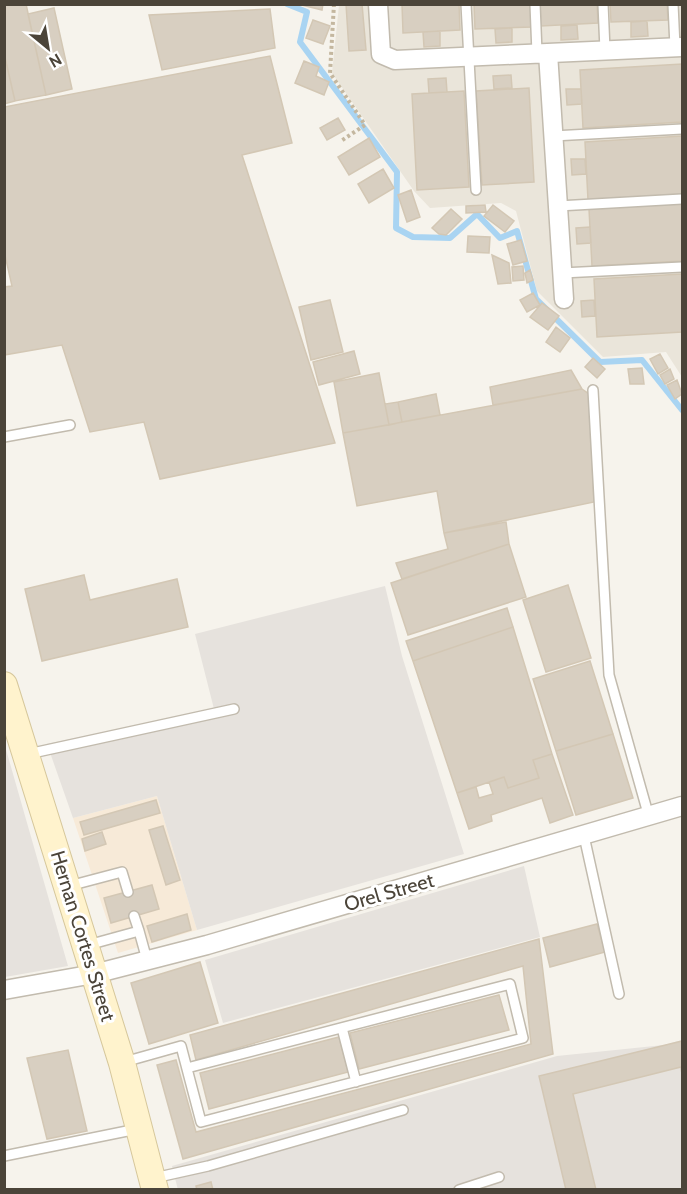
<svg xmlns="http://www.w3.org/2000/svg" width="687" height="1194" viewBox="0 0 687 1194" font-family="Cabin,sans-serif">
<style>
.residential{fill:#eae5da}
.commercial{fill:#f7ead8}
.industrial{fill:#e6e2dd}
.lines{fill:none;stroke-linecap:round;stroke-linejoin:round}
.stream{stroke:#a9d4f2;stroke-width:6}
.building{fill:#d8cfc1;stroke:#d3c7b4;stroke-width:1.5}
.service-casing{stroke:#c2bbae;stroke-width:12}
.minor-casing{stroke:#c2bbae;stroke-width:21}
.secondary-casing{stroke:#d6c79b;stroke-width:28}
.path{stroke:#c4b79f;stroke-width:4;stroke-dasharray:3 3;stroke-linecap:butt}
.service{stroke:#fff;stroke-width:9}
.minor{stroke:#fff;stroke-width:18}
.secondary{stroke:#fff3cd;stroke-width:26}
.labels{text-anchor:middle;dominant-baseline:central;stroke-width:6;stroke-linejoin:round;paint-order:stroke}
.street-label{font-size:20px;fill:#4b4439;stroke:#fff}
</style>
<rect width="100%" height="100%" fill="#f6f3ec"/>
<path class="residential" d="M339 5H682V377L666 352 603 357 537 291 516 211 501 203 430 208 414 191 332 73Z"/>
<path class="commercial" d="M157 796 197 930 118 953 73 818Z"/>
<path class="industrial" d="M385 586 402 656 464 854 197 930 157 796 73 818 47 744 214 709 195 634Z
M5 746 68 966 5 977H4Z
M524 866 540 937 223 1023 205 960Z
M682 1040V1189L178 1190 172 1166 557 1056 664 1045Z"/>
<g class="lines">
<path class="stream" d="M287 4 307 12 300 42 397 172 396 228 413 237 450 238 477 214 500 238 517 231 536 299 600 362 642 360 682 410"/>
</g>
<path class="building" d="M4 4H26L46 95 15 101 4 53Z
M298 4H323L322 10Z
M346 4H362L366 50 349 51Z
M402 4H459L460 30 403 33Z
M474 4H531L532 27 475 29Z
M540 4H597L598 23 541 26Z
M610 4H667L668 20 611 22Z
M54 8 72 89 46 95 28 14Z
M270 9 275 48 162 70 149 15Z
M313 20 330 26 323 44 306 38Z
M647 21 648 36 631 37V22Z
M577 25 578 39 561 40V26Z
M512 28V42L496 43 495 29Z
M440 31V46L424 47 423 32Z
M4 53 15 101 4 104Z
M270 56 292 143 242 155 335 443 160 479 144 422 90 432 62 345 4 355V287L12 286 4 251V107Z
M304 61 319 67 316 76 329 82 324 95 295 83Z
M682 64V122L583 128 580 70Z
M511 75 512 88 494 89 493 76Z
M446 78 447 92 429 93 428 79Z
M529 88 534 182 482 185 476 91Z
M566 89H581L582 104 567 105Z
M464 91 469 187 417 190 412 94Z
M338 118 345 130 327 140 320 128Z
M682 136V194L588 200 585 142Z
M369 138 380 157 349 175 338 157Z
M571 159H585L586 174 572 175Z
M383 169 394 188 369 203 358 184Z
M411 190 420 217 407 222 398 195Z
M682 203V261L592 266 589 209Z
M485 205 486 212 466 213V206Z
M493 205 514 221 505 232 484 216Z
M451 209 462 219 446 235 439 234 432 228Z
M590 227 591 243 577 244 576 228Z
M468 236 490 237 489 253 467 252Z
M521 240 527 261 513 265 507 244Z
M492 255 509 263 511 283 498 284Z
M523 266 524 280 513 281 512 267Z
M530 270 533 280 527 283 525 273Z
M682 274V332L597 337 594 279Z
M533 293 540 305 527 312 520 300Z
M330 300 343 352 311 360 299 307Z
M594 300 595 316 582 317 581 301Z
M542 303 559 316 548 330 530 317Z
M556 327 570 338 560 352 546 342Z
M354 351 360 374 319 385 313 362Z
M660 354 668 368 658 374 650 359Z
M593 358 605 369 597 378 585 367Z
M642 368 644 384H630L628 369Z
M670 369 674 379 665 384 660 375Z
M571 370 582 389 493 405 490 387Z
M379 373 389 425 343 433 334 382Z
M677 380 682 394 675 399 667 385Z
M582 389 589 394 594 502 444 533 437 491 357 506 343 433Z
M436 394 440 415 402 422 398 402Z
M398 402 402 422 389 425 385 404Z
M506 522 509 544 402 579 396 563 448 549 444 533Z
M509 544 526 597 408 635 391 583Z
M84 575 90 600 177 579 188 627 42 661 25 589Z
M568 585 591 658 546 672 523 600Z
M507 608 513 627 413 661 406 641Z
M513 627 552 754 533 760 539 778 508 788 504 777 457 793 413 661Z
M590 661 613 734 556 751 533 679Z
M613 734 633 798 576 815 556 751Z
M552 754 573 815 550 823 542 798 491 815 492 821 469 829 457 793 476 787 479 798 493 794 489 782 504 777 508 788 539 778 533 760Z
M156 800 160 813 84 835 80 822Z
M163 826 180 880 166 885 149 830Z
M102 832 106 844 85 851 82 839Z
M152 885 159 909 111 923 104 898Z
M187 914 191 930 152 942 147 926Z
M597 924 605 952 550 967 543 938Z
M539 939 553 1054 183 1159 157 1065 176 1060 196 1132 531 1044 523 966 196 1060 190 1035Z
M200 962 218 1023 149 1044 131 983Z
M499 995 509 1030 359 1069 350 1033Z
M339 1037 348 1072 209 1109 200 1073Z
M682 1041V1075L681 1067 573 1094 596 1190H566L539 1076Z
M68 1050 87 1131 47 1139 27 1058Z
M211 1182 213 1190H197L196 1186Z"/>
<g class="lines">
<defs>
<path id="service" d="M466 4 476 190
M535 4 537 53
M603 4 605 50
M673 4 675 47
M553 136 682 129
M558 206 682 199
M562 273 682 267
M593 390 609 675 649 817
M4 437 70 425
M28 754 234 709
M584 836 619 994
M69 886 122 872 128 892
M139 931 147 960
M88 945 139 931 134 916
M342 1028 356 1082
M124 1062 181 1046 201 1122 523 1038 510 984 187 1068
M4 1156 137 1129
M154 1178 208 1166 403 1110
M459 1190 499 1177"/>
<path id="minor" d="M378 4 381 54 395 60 682 47
M548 53 564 299
M4 990 94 974 207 945 682 806"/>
<path id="secondary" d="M4 685 122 1063 155 1190"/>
</defs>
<use href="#service" class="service-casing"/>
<use href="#minor" class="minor-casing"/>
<use href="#secondary" class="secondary-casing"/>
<path class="path" d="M334 4 330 73 365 125 341 141"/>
<use href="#service" class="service"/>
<use href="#minor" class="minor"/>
<use href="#secondary" class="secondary"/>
</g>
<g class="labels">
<g class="street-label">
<text transform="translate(389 892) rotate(-16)">Orel Street</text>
<text transform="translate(83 936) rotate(73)">Hernan Cortes Street</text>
</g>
</g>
<rect width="687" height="1194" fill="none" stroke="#4b4439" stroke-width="12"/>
<g transform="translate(48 48) rotate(150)" stroke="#ffffff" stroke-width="4.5" paint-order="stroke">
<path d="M0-4.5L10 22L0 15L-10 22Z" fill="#4b4439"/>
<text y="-9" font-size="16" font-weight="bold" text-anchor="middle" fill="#4b4439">N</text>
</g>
</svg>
